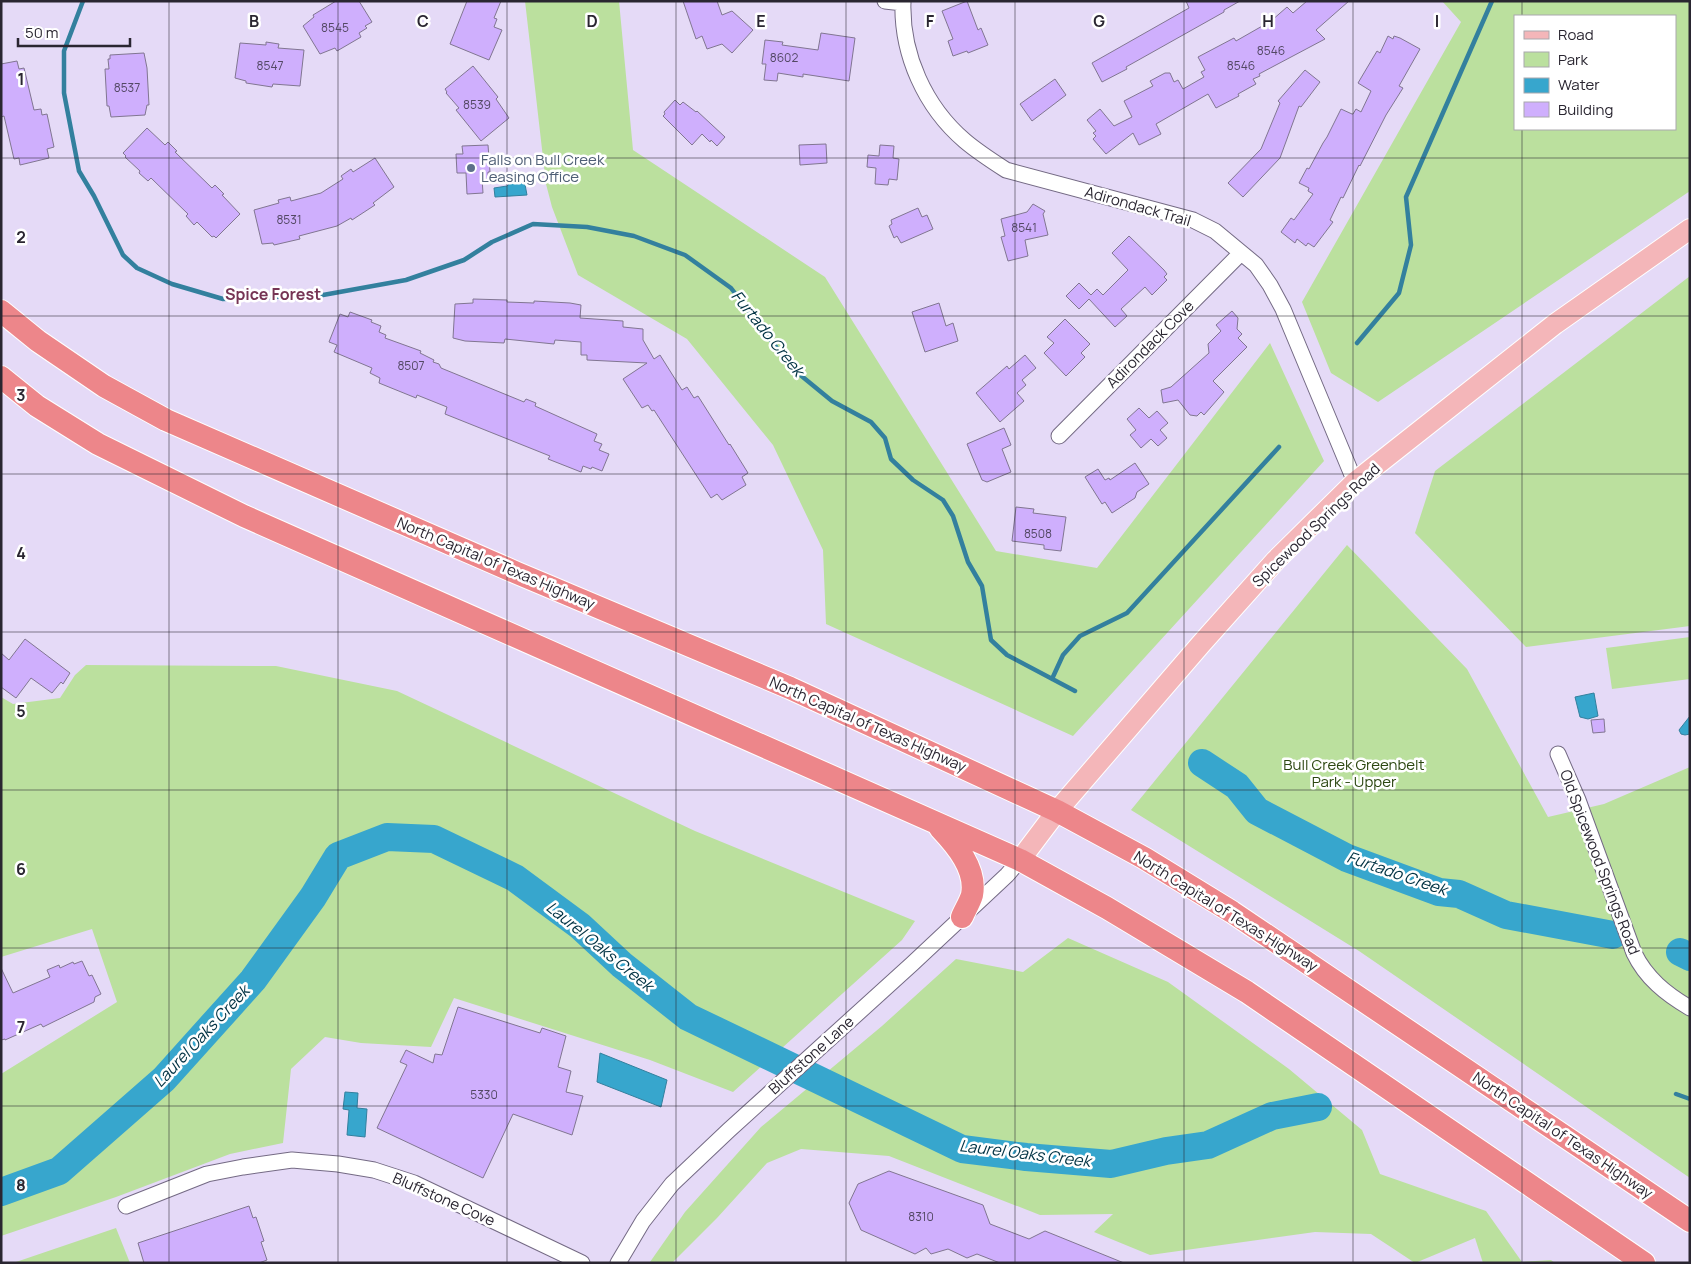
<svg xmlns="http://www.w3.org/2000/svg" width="1691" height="1264" viewBox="0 0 1691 1264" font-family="Manrope,sans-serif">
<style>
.green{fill:#bbe09e;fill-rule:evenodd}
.water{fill:#37a6cd;stroke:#33809e}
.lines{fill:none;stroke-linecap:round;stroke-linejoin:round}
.stream{stroke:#33809e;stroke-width:4.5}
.river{stroke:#37a6cd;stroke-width:28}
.building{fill:#cfaffd;stroke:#817691}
.minor-casing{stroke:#746a84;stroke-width:17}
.major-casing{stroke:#fff;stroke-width:22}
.highway-casing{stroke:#fff;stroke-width:24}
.minor{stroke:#fff;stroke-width:15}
.major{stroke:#f4b6b9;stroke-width:20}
.highway{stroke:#ed868a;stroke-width:22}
.grid{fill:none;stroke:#2a2631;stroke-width:1;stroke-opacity:0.55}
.service-dot{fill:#5c6f8a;stroke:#fff;stroke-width:2}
.labels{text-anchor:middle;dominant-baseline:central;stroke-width:5;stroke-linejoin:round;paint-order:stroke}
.number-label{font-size:12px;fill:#534864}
.service-label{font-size:15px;fill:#4e5e75;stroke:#fff;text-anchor:start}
.street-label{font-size:15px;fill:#2a2631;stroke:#fff}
.park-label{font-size:15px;fill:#2c4711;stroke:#fff}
.neighbourhood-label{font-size:16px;font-weight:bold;fill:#763454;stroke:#fff}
.water-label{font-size:16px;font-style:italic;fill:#003243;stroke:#fff}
.grid-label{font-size:16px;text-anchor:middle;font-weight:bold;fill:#2a2631;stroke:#fff;stroke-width:5;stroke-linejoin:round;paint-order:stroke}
</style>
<rect width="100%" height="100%" fill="#e5daf7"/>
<path class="green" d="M525 1H619L633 150 825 277 996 551 1097 568 1270 343 1324 461 1073 736 826 624 823 550 773 445 687 339 578 275 552 207 546 184Z
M1442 1H1690V191L1378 402 1331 373 1302 302 1461 22ZM1675 16V129H1515V16Z
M1690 276V626L1526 647 1415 533 1435 471Z
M1347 545 1467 669 1548 817 1604 804 1690 767V1178L1359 951 1131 810Z
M1690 637V679L1612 689 1606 648Z
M86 665 276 666 397 691 695 831 915 921 902 940 733 1092 650 1060 454 998 431 1047 361 1043 325 1037 291 1069 283 1143 230 1154 116 1197 1 1236V1074L117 1002 92 929 1 957V697L13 704 60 698 75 675Z
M1068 938 1168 982 1289 1069 1362 1130 1380 1174 1486 1211 1522 1262 1551 1260 1555 1263H1483L1475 1238 1415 1263 1371 1234 1315 1232 1150 1255 1094 1232 1113 1214 1040 1215 889 1156 801 1149 767 1163 717 1218 672 1263 650 1262 685 1212 761 1127 882 1026 956 959 1023 972Z
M116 1228 130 1263H13Z"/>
<path class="water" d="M519 173 523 174 527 195 495 197 494 188 507 186 514 180V174Z
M1594 693 1598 716 1588 719 1580 717 1575 697Z
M1690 716V734L1685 735 1681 734 1679 730Z
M600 1053 667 1080 661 1107 597 1082Z
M345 1092 358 1093 357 1108 367 1109 365 1137 347 1135 349 1110 343 1109Z"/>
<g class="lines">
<path class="stream" d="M83 1 64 51V93L79 171 94 196 123 255 137 268 172 284 223 299 323 295 406 280 464 260 492 242 533 224 587 227 634 236 685 255 731 288 793 369 832 401 871 422 885 438 891 459 913 480 943 500 953 516 968 562 982 586 991 640 1007 655 1075 691
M1357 343 1399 293 1411 245 1406 197 1492 1
M1052 679 1063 655 1080 636 1127 613 1279 447
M1676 1094 1690 1099"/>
<path class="river" d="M1202 763 1237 786 1257 811 1347 858 1439 892 1459 894 1506 915 1613 935
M1680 952 1690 957
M1 1192 59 1171 164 1079 253 980 313 897 338 856 387 837 434 839 515 878 580 926 622 965 688 1017 962 1149 1026 1157 1111 1164 1166 1151 1208 1145 1272 1116 1318 1107"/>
</g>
<path class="building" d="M336 1H359L372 22 365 26 367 28 359 33 361 37 337 51 335 48 320 54 303 26 314 17 313 15Z
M467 1H501L494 18 497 19 494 27 502 30 489 60 450 44Z
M683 1H717L722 15 732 11 753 30 732 53 722 44 707 49 702 36 696 39Z
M967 1 978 30 981 28 988 45 968 53 967 51 953 56 948 41 953 39 942 11Z
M1186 1H1240L1224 10V12L1126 67 1127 69 1102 82 1092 63 1189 8Z
M1307 1H1349L1316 30 1325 39 1259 74 1260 76 1253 79 1256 84 1238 94 1239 96 1216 108 1208 94 1156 124 1161 134 1139 145 1133 133 1106 154 1093 139 1096 136 1093 133 1096 131 1087 120 1100 109 1114 126 1132 117 1124 101 1153 86 1150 81 1165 73H1170L1174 82 1178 80 1183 89 1204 77 1201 72 1205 70 1198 57 1234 38 1236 41 1271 21 1287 7 1293 13Z
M821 33 855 38 849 81 803 74V77L778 73 777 81 764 80 766 64H762L765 40 783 42 782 45 818 50Z
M1388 36 1393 39 1394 36 1400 38 1420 49 1399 86 1403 88 1386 115 1360 166 1359 165 1343 198 1341 197 1330 220 1333 222 1314 247 1308 243 1306 246 1297 239 1295 243 1281 232 1291 218 1294 220 1313 194 1308 191 1309 188 1299 183 1307 168 1309 169 1323 143 1327 137 1341 109 1352 114H1353L1356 109 1361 112 1371 91 1358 83 1377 51 1380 53Z
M266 42 279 44 278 48 304 50 300 86 273 84 272 87 246 83V81L235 78 240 43 266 45Z
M144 53 147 68 149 105H147L145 115 111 117 109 106H107L105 69H109L108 59H110V55Z
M17 61 19 69 24 68 34 110 41 109 42 115 47 114 54 147 47 149 49 158 20 165 19 158 14 159 4 116 1 117V64Z
M473 66 498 97 496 99 509 118 481 141 456 110 459 108 446 93 447 92 445 89Z
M1305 70 1320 82 1301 107 1299 106 1280 158 1243 197 1228 183 1261 149 1280 103 1278 101Z
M1055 79 1066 95 1032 121 1020 104Z
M675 100 680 105 683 102 696 112 697 111 725 137 717 146 711 140 710 142 702 134 692 145 663 116 665 114 664 112Z
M147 128 165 145 168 142 177 151 175 152 212 188 215 185 224 194 222 195 240 214 216 238 214 236 212 237 197 222 194 225 186 216 188 214 151 178 148 181 139 173 140 171 125 157 126 156 123 153Z
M826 144 827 163 800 165 799 145Z
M488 145 490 172H488V179H482L483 193 467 194 466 173H457L456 154H463L462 146Z
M880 145 894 146 893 158 899 159 897 180 889 179 888 185 875 184 876 168 867 167 868 155 879 156Z
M375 158 394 187 373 203 375 205 352 220 351 218 337 226 299 236 300 239 274 245 273 243 262 244 254 210 279 203 278 200 290 197 291 201 321 193 343 179 341 176 351 169 353 172Z
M1033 204 1045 211 1043 214 1048 235 1025 240 1028 256 1008 261 1001 237 1005 236 1001 219 1027 212Z
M918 208 922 217 927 215 933 229 901 243 897 236 894 238 889 226 892 224 891 220Z
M1129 236 1164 270 1167 274 1164 277 1167 280 1152 295 1145 287 1121 309 1127 316 1115 327 1089 299 1079 309 1066 296 1079 283 1091 295 1097 289 1103 295 1128 270 1112 253Z
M473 299 507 300V302L534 303V301L570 303 581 305 580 318 623 321V327L643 329V340L654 359 660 355 682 390 687 387 694 398 698 396 729 445 730 444 748 473 742 477 746 485 722 500 717 494 711 498 654 410 652 411 648 405 642 408 623 379 647 363 587 360V355H581V342L555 340 554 344 505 339 504 343 465 341 453 338 455 304 473 303Z
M939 303 946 326 953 323 958 341 925 352 912 312Z
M1232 311 1238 318 1237 329 1242 334 1238 338 1247 347 1213 381 1224 392 1204 415 1201 412 1197 416 1190 415 1178 400 1163 403 1161 390 1171 387 1209 353 1208 344 1221 331 1216 325Z
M350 312 372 320 371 322 381 326 379 332 386 335 385 338 421 351 420 353 434 360 433 362 439 364 441 368 524 402 526 399 536 403 535 406 597 434 594 441 602 444 599 450 609 454 602 471 592 467 591 469 583 466 581 472 548 459 550 456 445 414 447 407 417 395 416 398 379 383 380 378 370 373 372 368 334 352 337 345 329 342 340 314 348 317Z
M1065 319 1090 344 1081 353 1085 357 1066 376 1044 353 1054 343 1047 337Z
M1025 355 1036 368 1022 380 1026 385 1017 393 1024 401 1000 422 976 393 1007 366 1009 369Z
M1139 408 1149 418 1157 411 1168 423 1160 430 1167 438 1158 446 1151 439 1141 448 1130 435 1136 430 1127 419Z
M1004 428 1011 445 1002 449 1011 472 987 482 982 480 967 444Z
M1135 463 1149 484 1137 492 1135 498 1112 513 1105 502 1102 504 1085 477 1098 469 1105 480 1109 478 1110 480Z
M1016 507 1034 509 1033 513 1066 517 1061 551 1044 549V545L1012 541Z
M25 639 70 673 63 684 61 682 52 693 31 678 16 698 1 687V653L9 660Z
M1604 719 1605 732 1593 733 1591 720Z
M82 961 89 976 92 975 101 994 95 997 94 1002 43 1027 41 1024 5 1040V1039L1 1040V968L13 993 50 977 47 970 59 965 60 968 73 962 74 964Z
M458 1007 540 1033 542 1028 566 1036 558 1067 571 1071 566 1092 583 1096 572 1135 513 1114 483 1178 377 1128 407 1065 400 1062 406 1050 433 1063 435 1054 442 1055Z
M889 1171 983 1205 990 1224 1029 1239 1045 1231 1124 1263H1000L977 1254 967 1258 948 1249 931 1254 926 1248 915 1254 861 1230 849 1203 858 1184Z
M249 1206 253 1218 256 1217 264 1241 261 1242 267 1260 259 1263H144L138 1243Z"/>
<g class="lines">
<defs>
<path id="minor" d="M885 1 903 3
M903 1C901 54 925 107 965 141 978 152 992 161 1006 170L1193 220 1215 231 1256 265 1270 285 1283 309 1355 482
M1059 436 1241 253
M1558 754 1578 800 1634 953C1646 978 1666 994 1690 1008
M126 1206 207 1174 243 1167 292 1160 338 1164 374 1170 414 1183 582 1263
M618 1263 643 1221 672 1184 729 1130 912 964 1007 875 1020 860"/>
<path id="major" d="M1020 860 1057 811 1201 644 1276 560 1355 482 1555 324 1690 229"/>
<path id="highway" d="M1 311 38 341 104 386 166 420 517 573 790 688 1057 811 1144 858 1232 912 1690 1221
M1 377 37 406 98 444 244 516 1020 860 1107 908 1247 992 1644 1263
M940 828C956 845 977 869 972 895 970 902 965 910 962 917"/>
</defs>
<use href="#minor" class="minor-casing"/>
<use href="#major" class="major-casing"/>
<use href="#highway" class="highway-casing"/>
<use href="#minor" class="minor"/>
<use href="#major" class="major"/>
<use href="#highway" class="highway"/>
</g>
<path class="grid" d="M169 1V1263M338 1V1263M507 1V1263M676 1V1263M846 1V1263M1015 1V1263M1184 1V1263M1353 1V1263M1522 1V16M1522 129V1263M1 158H1690M1 316H1690M1 474H1690M1 632H1690M1 790H1690M1 948H1690M1 1106H1690"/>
<circle class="service-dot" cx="471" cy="168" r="5"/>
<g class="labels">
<g class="number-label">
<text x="335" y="27">8545</text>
<text x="1271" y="50">8546</text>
<text x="784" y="57">8602</text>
<text x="270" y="65">8547</text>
<text x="1241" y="65">8546</text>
<text x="127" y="87">8537</text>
<text x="477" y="104">8539</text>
<text x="289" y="219">8531</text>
<text x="1024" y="227">8541</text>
<text x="411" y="365">8507</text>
<text x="1038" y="533">8508</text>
<text x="484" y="1094">5330</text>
<text x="921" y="1216">8310</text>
</g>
<g class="service-label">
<text x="481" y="159">Falls on Bull Creek<tspan x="481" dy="17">Leasing Office</tspan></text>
</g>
<g class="street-label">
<text transform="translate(1138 206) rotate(16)">Adirondack Trail</text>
<text transform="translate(1150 344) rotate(-45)">Adirondack Cove</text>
<text transform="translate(1316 525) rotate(-44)">Spicewood Springs Road</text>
<text transform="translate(496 563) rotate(23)">North Capital of Texas Highway</text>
<text transform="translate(868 724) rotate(24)">North Capital of Texas Highway</text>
<text transform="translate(1600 862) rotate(69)">Old Spicewood Springs Road</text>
<text transform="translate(1226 911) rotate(32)">North Capital of Texas Highway</text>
<text transform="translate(811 1055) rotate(-42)">Bluffstone Lane</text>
<text transform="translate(1563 1135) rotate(34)">North Capital of Texas Highway</text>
<text transform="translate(444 1199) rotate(24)">Bluffstone Cove</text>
</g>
<g class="park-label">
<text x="1354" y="764">Bull Creek Greenbelt<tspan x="1354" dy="17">Park - Upper</tspan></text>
</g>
<g class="neighbourhood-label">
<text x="273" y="294">Spice Forest</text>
</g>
<g class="water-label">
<text transform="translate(768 333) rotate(51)">Furtado Creek</text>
<text transform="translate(1397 873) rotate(19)">Furtado Creek</text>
<text transform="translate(600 946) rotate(39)">Laurel Oaks Creek</text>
<text transform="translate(201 1036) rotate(-47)">Laurel Oaks Creek</text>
<text transform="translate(1025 1153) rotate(7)">Laurel Oaks Creek</text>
</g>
</g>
<g class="grid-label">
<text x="254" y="27">B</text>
<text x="423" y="27">C</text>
<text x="592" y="27">D</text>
<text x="761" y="27">E</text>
<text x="930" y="27">F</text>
<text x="1099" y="27">G</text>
<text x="1268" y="27">H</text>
<text x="1437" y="27">I</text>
<text x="21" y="85">1</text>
<text x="21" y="243">2</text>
<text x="21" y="401">3</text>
<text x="21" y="559">4</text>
<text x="21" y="717">5</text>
<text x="21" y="875">6</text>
<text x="21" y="1033">7</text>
<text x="21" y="1191">8</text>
</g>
<rect width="1691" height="1264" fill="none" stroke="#2a2631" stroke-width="5"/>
<rect x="1514" y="15" width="162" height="115" fill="#ffffff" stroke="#aaa8ad"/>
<rect x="1524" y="31" width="25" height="8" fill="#f4b6b9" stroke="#aaa8ad"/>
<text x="1558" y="40" font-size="15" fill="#2a2631">Road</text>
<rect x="1524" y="52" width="25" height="15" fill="#bbe09e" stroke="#aaa8ad"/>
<text x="1558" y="65" font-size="15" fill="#2a2631">Park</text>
<rect x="1524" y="78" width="25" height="15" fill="#37a6cd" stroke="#aaa8ad"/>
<text x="1558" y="90" font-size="15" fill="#2a2631">Water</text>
<rect x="1524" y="102" width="25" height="15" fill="#cfaffd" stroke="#aaa8ad"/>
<text x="1558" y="115" font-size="15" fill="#2a2631">Building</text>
<path d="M18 38v8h112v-8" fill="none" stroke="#2a2631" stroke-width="2.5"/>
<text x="25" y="38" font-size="15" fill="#2a2631" stroke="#ffffff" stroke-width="4" paint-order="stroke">50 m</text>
</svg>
